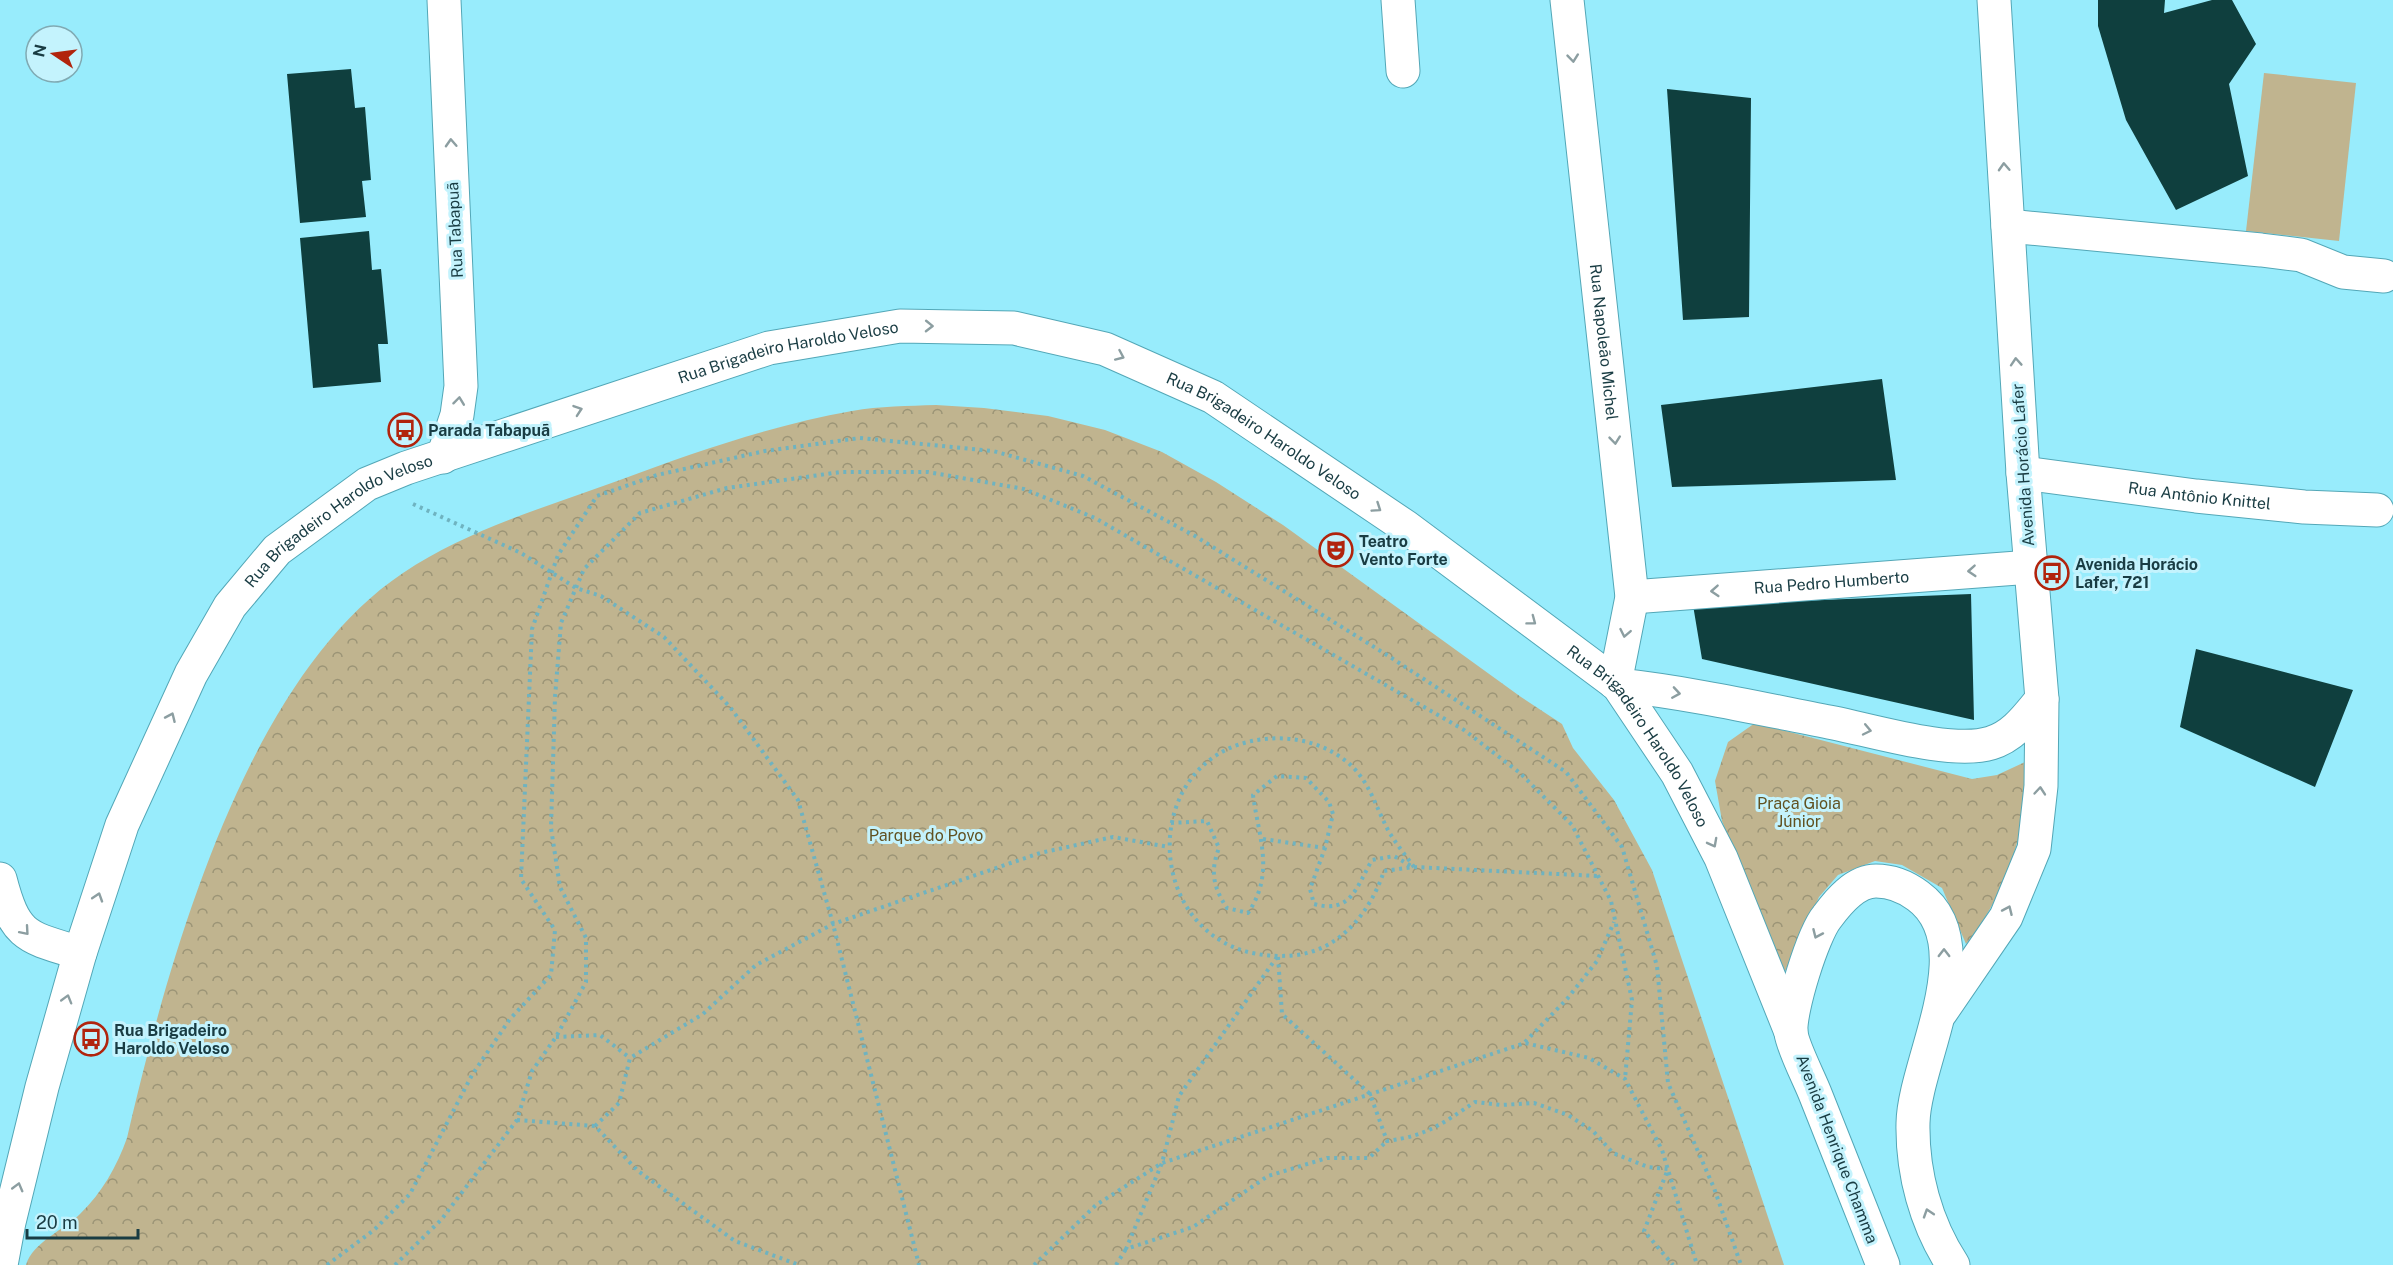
<svg xmlns="http://www.w3.org/2000/svg" width="2393" height="1265" viewBox="0 0 2393 1265" font-family="'Public Sans',sans-serif">
<style>
.grass{fill:#c0b48f}
.forest{fill:url(#forest-crowns)}
.building{fill:#0f3f3e}
.lines{fill:none;stroke-linecap:round;stroke-linejoin:round}
.minor-casing{stroke:#53a7b7;stroke-width:35}
.major-casing{stroke:#53a7b7;stroke-width:35}
.path{stroke:#6fb3c0;stroke-width:4;stroke-dasharray:3 4.5;stroke-linecap:butt}
.minor{stroke:#fff;stroke-width:33}
.major{stroke:#fff;stroke-width:33}
.oneway{stroke:#8c9ea1}
.labels{text-anchor:middle;dominant-baseline:central;stroke-width:6;stroke-linejoin:round;paint-order:stroke}
.street-label{font-size:16px;fill:#193c43;stroke:#c4f3fd}
.poi-label{font-size:16px;font-weight:bold;fill:#193c43;stroke:#c4f3fd;text-anchor:start}
.park-label{font-size:16px;fill:#615121;stroke:#c4f3fd}
</style>
<defs>
<pattern id="forest-crowns" width="20" height="18" patternUnits="userSpaceOnUse" patternTransform="scale(1.5)"><rect width="20" height="18" fill="#c0b48f"/><path d="M2 6a3 3 0 1 1 6 0M12 15a3 3 0 1 1 6 0" fill="none" stroke="#9b9476"/></pattern>
</defs>
<rect width="100%" height="100%" fill="#98ecfc"/>
<path class="grass" d="M2264 73 2356 83 2339 241 2246 231Z"/>
<path class="forest" d="M936 405 984 408 1048 416 1105 430 1162 452 1216 482 1283 525 1521 697 1562 724 1573 748 1614 800 1652 870 1784 1265H26C33 1242 64 1230 80 1214 102 1193 117 1166 127 1138 168 962 245 678 403 573 469 529 546 507 620 480 695 452 773 425 852 411 880 406 908 406 936 405Z
M1755 723 1972 779 1997 775 2025 762C2024 782 2026 804 2022 823 2013 865 1994 911 1966 944L1942 888 1902 865 1875 861 1838 875 1819 897 1782 978 1722 821 1715 781 1728 742Z"/>
<path class="building" d="M2098 0H2165L2164 13 2212 0H2232L2256 44 2229 84 2248 176 2176 210 2126 120 2098 26Z
M351 69 355 108 365 107 371 180 362 181 366 217 300 223 287 74Z
M1667 89 1751 98 1749 317 1683 320Z
M369 231 372 270 381 269 388 344H378L381 382 313 388 300 238Z
M1882 379 1896 480 1672 487 1661 405Z
M1971 594 1974 720 1702 659 1693 605Z
M2196 649 2353 690 2315 787 2180 727Z"/>
<g class="lines">
<defs>
<g id="minor">
<path d="M1398 0 1403 71"/>
<path id="s1" d="M1567 0 1632 597 1615 683"/>
<path d="M2008 226 2261 250 2301 255 2343 272 2384 276"/>
<path d="M443 457 457 415 461 386 444 0"/>
<path id="s2" d="M2023 473 2196 496 2304 507 2377 510"/>
<path id="s3" d="M1632 597 2031 567"/>
<path d="M1618 685C1691 693 1762 709 1834 723 1874 731 1953 755 1991 743 2014 736 2027 717 2042 699"/>
<path d="M0 879C15 937 26 937 80 953"/>
<path d="M1941 1012 2006 917 2034 849 2041 786 2042 699 2023 473 1994 0"/>
<path id="s4" d="M1 1265 9 1222 42 1087 80 953 122 825 191 674 230 606 277 550 367 484 406 468 769 348 900 326 1014 328 1105 349 1213 397 1406 527 1618 685 1677 773 1721 858 1791 1032"/>
</g>
<path id="major" d="M1883 1265C1861 1209 1838 1152 1816 1096 1810 1080 1793 1048 1791 1033 1789 1011 1813 934 1827 917 1838 902 1855 881 1876 881 1892 881 1906 887 1918 896 1984 944 1914 1062 1913 1123 1912 1173 1926 1224 1953 1265"/>
</defs>
<use href="#minor" class="minor-casing"/>
<use href="#major" class="major-casing"/>
<path class="path" d="M413 504 521 553 576 588 601 596 664 637 730 707 798 800 833 924 919 1265
M1171 823 1207 821 1219 848C1210 871 1213 887 1227 908L1248 913C1275 873 1259 839 1253 795L1277 776 1306 778 1329 802 1333 814 1325 848 1310 889 1314 904C1351 914 1356 888 1372 860L1394 856 1413 867
M1263 839 1325 848
M1414 867C1404 853 1391 838 1384 822 1373 799 1367 778 1346 761 1323 743 1294 736 1265 739 1126 753 1141 972 1297 955 1342 949 1371 910 1384 871L1414 867 1598 876
M1277 957 1179 1096 1162 1163 1126 1249 1193 1227 1268 1176 1327 1158H1369L1387 1141
M1278 957 1282 1014 1370 1094 1387 1141C1427 1136 1443 1123 1475 1102L1501 1105 1534 1103 1568 1115 1593 1131 1613 1153 1648 1167 1668 1169 1644 1231 1673 1265
M556 1037 600 1035 630 1058
M1525 1042 1567 999 1597 961 1614 922
M517 1120 595 1126 638 1171 735 1241 799 1265
M595 1126 619 1103 630 1058 703 1014 756 965 833 924 1040 853 1113 837 1169 847
M327 1265 374 1230 410 1194 472 1075 510 1019 551 975 555 930 521 879 532 629 558 555 597 496 657 475 765 451 860 438 993 451 1083 476 1195 536 1387 655 1566 772 1622 847 1657 966 1668 1083 1714 1188 1741 1265
M395 1265 441 1220 517 1120 532 1071 556 1037 586 982V938L560 887 551 828 555 697 561 623 584 569 640 513 727 488 841 472H928L1024 489 1095 518 1464 730 1520 773 1572 825 1611 901 1632 1000 1625 1079
M1034 1265 1096 1205 1162 1163 1525 1043 1589 1058 1625 1079 1662 1150 1697 1265
M1116 1265 1126 1249"/>
<use href="#minor" class="minor"/>
<use href="#major" class="major"/>
</g>
<defs><path id="oneway-chevron" d="M-2-3.5L2.5 0L-2 3.5" fill="none" stroke-width="1.6" stroke-linecap="round" stroke-linejoin="round" transform="scale(1.5)"/></defs>
<g class="oneway">
<use href="#oneway-chevron" transform="translate(1573 58) rotate(84)"/>
<use href="#oneway-chevron" transform="translate(451 143) rotate(-93)"/>
<use href="#oneway-chevron" transform="translate(2004 167) rotate(-93)"/>
<use href="#oneway-chevron" transform="translate(929 326) rotate(1)"/>
<use href="#oneway-chevron" transform="translate(1120 356) rotate(24)"/>
<use href="#oneway-chevron" transform="translate(2016 362) rotate(-94)"/>
<use href="#oneway-chevron" transform="translate(459 401) rotate(-83)"/>
<use href="#oneway-chevron" transform="translate(578 410) rotate(-19)"/>
<use href="#oneway-chevron" transform="translate(1615 440) rotate(84)"/>
<use href="#oneway-chevron" transform="translate(1377 508) rotate(34)"/>
<use href="#oneway-chevron" transform="translate(1972 571) rotate(176)"/>
<use href="#oneway-chevron" transform="translate(1715 591) rotate(176)"/>
<use href="#oneway-chevron" transform="translate(1532 621) rotate(37)"/>
<use href="#oneway-chevron" transform="translate(1625 633) rotate(101)"/>
<use href="#oneway-chevron" transform="translate(1676 693) rotate(9)"/>
<use href="#oneway-chevron" transform="translate(171 717) rotate(-66)"/>
<use href="#oneway-chevron" transform="translate(1867 730) rotate(12)"/>
<use href="#oneway-chevron" transform="translate(2040 791) rotate(-85)"/>
<use href="#oneway-chevron" transform="translate(1713 843) rotate(62)"/>
<use href="#oneway-chevron" transform="translate(98 897) rotate(-72)"/>
<use href="#oneway-chevron" transform="translate(2008 910) rotate(-66)"/>
<use href="#oneway-chevron" transform="translate(25 931) rotate(49)"/>
<use href="#oneway-chevron" transform="translate(1817 934) rotate(114)"/>
<use href="#oneway-chevron" transform="translate(1944 953) rotate(-90)"/>
<use href="#oneway-chevron" transform="translate(67 999) rotate(-74)"/>
<use href="#oneway-chevron" transform="translate(18 1187) rotate(-75)"/>
<use href="#oneway-chevron" transform="translate(1928 1213) rotate(-108)"/>
</g>
<defs>
<symbol id="bus-ring" viewBox="-11 -11 22 22"><circle r="9.5" fill="#c4f3fd" stroke="#b1240d" stroke-width="1.5"/><path d="M-5-6H5V4H4V6H2V4H-2V6H-4V4H-5ZM-3.5-4V0h7V-4ZM-3.5 1.2v1.5H-2V1.2ZM2 1.2v1.5H3.5V1.2Z" fill="#b1240d"/></symbol>
<symbol id="theatre-ring" viewBox="-11 -11 22 22"><circle r="9.5" fill="#c4f3fd" stroke="#b1240d" stroke-width="1.5"/><path d="M-5-5.5Q0-4 5-5.5V0Q5 5 0 6Q-5 5-5 0ZM-3.3-2.5H-1v1.5H-3.3ZM1-2.5H3.3v1.5H1ZM-2.8 1Q0 5.5 2.8 1Z" fill="#b1240d"/></symbol>
</defs>
<g fill-rule="evenodd">
<use href="#bus-ring" x="386" y="411" width="38" height="38"/>
<use href="#theatre-ring" x="1317" y="531" width="38" height="38"/>
<use href="#bus-ring" x="2033" y="554" width="38" height="38"/>
<use href="#bus-ring" x="72" y="1020" width="38" height="38"/>
</g>
<g class="labels">
<g class="street-label">
<text transform="translate(455 230) rotate(-93)">Rua Tabapuã</text>
<text stroke="none"><textPath href="#s1" startOffset="344">Rua Napoleão Michel</textPath></text>
<text stroke="none"><textPath href="#s4" startOffset="1328">Rua Brigadeiro Haroldo Veloso</textPath></text>
<text stroke="none"><textPath href="#s4" startOffset="1832">Rua Brigadeiro Haroldo Veloso</textPath></text>
<text transform="translate(2023 465) rotate(-94)">Avenida Horácio Lafer</text>
<text stroke="none"><textPath href="#s2" startOffset="178">Rua Antônio Knittel</textPath></text>
<text stroke="none"><textPath href="#s4" startOffset="842">Rua Brigadeiro Haroldo Veloso</textPath></text>
<text stroke="none"><textPath href="#s3" startOffset="200">Rua Pedro Humberto</textPath></text>
<text stroke="none"><textPath href="#s4" startOffset="2318">Rua Brigadeiro Haroldo Veloso</textPath></text>
<text transform="translate(1837 1149) rotate(69)">Avenida Henrique Chamma</text>
</g>
<g class="poi-label">
<text x="428" y="430">Parada Tabapuã</text>
<text x="1359" y="541">Teatro<tspan x="1359" dy="18">Vento Forte</tspan></text>
<text x="2075" y="564">Avenida Horácio<tspan x="2075" dy="18">Lafer, 721</tspan></text>
<text x="114" y="1030">Rua Brigadeiro<tspan x="114" dy="18">Haroldo Veloso</tspan></text>
</g>
<g class="park-label">
<text x="1799" y="803">Praça Gioia<tspan x="1799" dy="18">Júnior</tspan></text>
<text x="926" y="835">Parque do Povo</text>
</g>
</g>
<g transform="translate(54 54) rotate(283)"><circle r="28" fill="#c4f3fd" stroke="#80aab3" stroke-width="1.5"/>
<path d="M0-4.5L10 22L0 15L-10 22Z" fill="#b1240d"/>
<text y="-9" font-size="16" font-weight="bold" text-anchor="middle" fill="#193c43">N</text>
</g>
<path d="M27 1229v9h111v-9" fill="none" stroke="#193c43" stroke-width="3"/>
<text x="36" y="1229" font-size="18" fill="#193c43" stroke="#c4f3fd" stroke-width="4.5" paint-order="stroke">20 m</text>
</svg>
